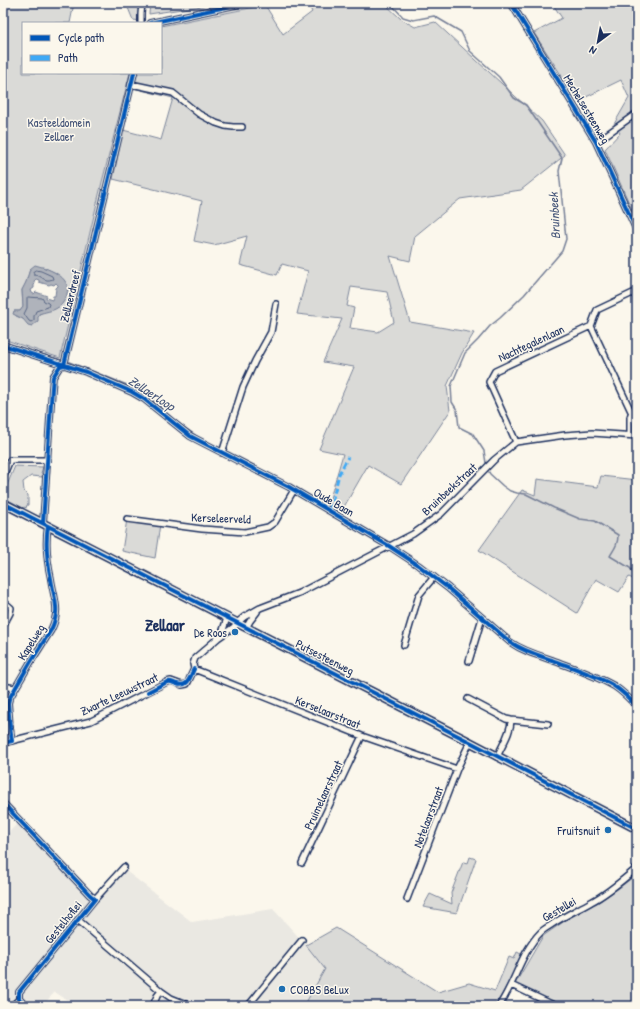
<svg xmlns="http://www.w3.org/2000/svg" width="640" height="1009" viewBox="0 0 640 1009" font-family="'Patrick Hand',sans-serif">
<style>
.built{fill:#eae8e2}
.green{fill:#dadad7;stroke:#7a849a;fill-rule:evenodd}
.water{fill:#afb3bb;stroke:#747e96;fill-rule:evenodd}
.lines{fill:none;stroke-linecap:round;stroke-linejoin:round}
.shore{stroke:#566483;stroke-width:1}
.stream{stroke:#747e96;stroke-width:1.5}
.minor-casing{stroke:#1b2f5e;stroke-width:8}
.major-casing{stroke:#1b2f5e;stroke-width:10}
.minor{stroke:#fbf7ec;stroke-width:5}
.major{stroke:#fbf7ec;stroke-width:7}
.quiet{stroke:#3fa9f5;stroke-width:3;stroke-dasharray:6 3;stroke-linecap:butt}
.cycleway-casing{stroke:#fbf7ec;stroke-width:6}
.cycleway{stroke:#0057b8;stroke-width:4}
.poi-dot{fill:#1f6fb2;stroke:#fbf7ec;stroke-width:1.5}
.labels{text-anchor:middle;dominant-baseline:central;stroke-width:3;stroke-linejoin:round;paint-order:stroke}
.street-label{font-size:12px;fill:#1b2f5e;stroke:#fbf7ec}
.park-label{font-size:12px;fill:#415176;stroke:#fbf7ec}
.poi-label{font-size:12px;fill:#1b2f5e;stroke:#fbf7ec;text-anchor:end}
.water-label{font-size:13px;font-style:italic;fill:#47577a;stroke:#fbf7ec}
.district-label{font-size:16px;font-weight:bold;fill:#1b2f5e;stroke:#fbf7ec}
</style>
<rect width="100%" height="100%" fill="#fbf7ec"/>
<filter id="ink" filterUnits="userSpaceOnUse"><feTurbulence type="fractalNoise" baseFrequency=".025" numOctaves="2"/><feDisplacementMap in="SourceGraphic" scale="8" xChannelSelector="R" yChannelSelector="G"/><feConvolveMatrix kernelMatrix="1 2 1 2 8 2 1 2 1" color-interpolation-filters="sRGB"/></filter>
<g filter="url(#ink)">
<path class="built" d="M18 823 89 897 97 895 122 868 192 922 273 909 306 945 325 969 304 1006H76L55 992 42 1006H28L22 1001 18 1006H3V838Z"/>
<path class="green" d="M3 3H74L70 23H23V73H130L102 182 60 358 3 339ZM43 267 56 273 65 298C59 312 51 308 39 314L38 317 23 319 16 316 14 311H20L23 307 22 290 26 283 30 269Z
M126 3H143L141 21 133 20Z
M150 3H222L149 14Z
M319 3H384L401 19 415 27 435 22 542 121 565 155 521 190 460 199 415 236 410 261 390 256 410 322 474 333 462 353 447 386 450 411 401 484 368 465 341 512 328 505 343 454 319 449 354 367 323 362 342 319 297 314 308 271 282 264 277 275 240 265 247 236 214 245 194 241 202 201 113 179 123 130 161 140 173 98 133 88 136 73H161V26L265 5 283 34 312 12 308 4ZM351 287 387 292 394 322 378 332 350 328 354 308 347 306Z
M552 3H637V221L605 149 620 133 614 124 629 98 621 80 578 101 534 33 562 18Z
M15 466 43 467 41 473H42V477L31 476 23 482 24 491 28 495V505H27L26 508 25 507 23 508 3 497V491L5 490Z
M601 476 637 480V581L629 577 619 592 596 579 577 613 479 550 522 490 535 495 537 479 598 487Z
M127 519 160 524 155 558 122 551Z
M470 857 476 859 457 913 423 907 430 894 452 904 451 893 463 862 468 863Z
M637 874V1006H558L515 984 543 936 569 918 597 903 619 888Z
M336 928 438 992 469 983 495 991 509 957 514 959 517 952 523 955 501 996 494 1006H304L325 969 306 945Z"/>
<path class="water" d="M35 265C50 269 76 278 65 299 63 303 61 306 57 308 53 311 44 312 39 314L38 317V321L32 326 28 325 23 319 13 314 14 311H20L23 307 22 290 26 282 30 269ZM36 279 39 280V282L49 285 51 284 54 285 56 283 58 285V286L56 288 55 296H53L52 300 46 298 47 296 36 292 34 294 32 293 31 290 34 288V285L35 284 34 281Z"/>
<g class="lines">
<path class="shore" d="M36 270 41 271 52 276 53 279C43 283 43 275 34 275L33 272Z
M28 297 42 298 44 301 48 303 49 304 48 307 36 311 34 316V320L31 322 29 321 24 314 27 308V298Z"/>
<path class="stream" d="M390 3 403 17 413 20 434 16 461 32 470 51 499 77 514 98 526 105 562 158 559 171 566 239 562 251 524 295 500 318 490 326 478 340 465 353 451 386 452 402 457 410 459 427 473 434 484 451 486 463
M3 342 61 360
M69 362 127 385 155 402 174 420 201 439
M489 472 490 474 503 486 510 491 517 493 526 494 554 508 580 519 595 521 618 535C618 545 614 549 610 556L630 568 637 578"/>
<defs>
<path id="minor" d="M511 3 596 142 637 231
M141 23V14L142 3
M150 23 245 3
M131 84 173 93 199 114 216 123 225 126 233 127H242
M596 142 637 113
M591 326 637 424
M3 345 86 372 132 392 144 399 190 436 289 487 389 546 418 565 448 588 510 642C523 651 537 655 552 660 573 668 595 675 614 686 623 692 630 699 637 707
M630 435V417L631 414
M516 442 489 382 495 371 591 326 597 310 637 291
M222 453 243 387 255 361 271 332 276 304
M3 477 10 460H47
M127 519 202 529 245 532 268 527 275 522 294 490
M43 523 52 388 53 377 60 366 64 365 134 73
M3 601 11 608 10 613 3 626
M237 623 244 617 260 608 299 593 413 534 441 514 494 460 516 442 565 435 592 433 637 436
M246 628 250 621 257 612
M220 636 223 630 227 618
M404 645 419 595 434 577
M469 661 482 618
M194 669 362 736 457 769
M3 686 15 688
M468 699 506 719 511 720 548 724
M12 741 10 728 8 703 9 699 30 663 51 630C61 610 54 599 51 579 47 561 45 544 48 526
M3 743 91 721 103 715 167 682 171 681 182 685 187 684 189 680 194 669 193 664 195 658 218 638 238 624
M497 757C502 745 511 733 511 720
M3 803 90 895 95 899
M302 863 362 736
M407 899 457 769 470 742
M78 920 161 991 157 996 153 1006
M511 985 556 1006
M161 991 171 998 191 1006
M12 1006 19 999
M26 1006 19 999V992L95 899 124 867
M248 1006 302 940
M499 1006C515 983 521 952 541 932 544 929 548 927 551 925 564 916 577 910 591 902 607 894 623 880 637 868"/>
<path id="major" d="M3 503 470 742 637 829"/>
</defs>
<use href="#minor" class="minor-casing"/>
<use href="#major" class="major-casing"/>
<use href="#minor" class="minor"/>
<use href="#major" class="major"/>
<path class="quiet" d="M330 510 339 474 348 457"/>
<defs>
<path id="cycleway" d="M511 3 596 142 637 231
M150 23 245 3
M3 345 86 372 132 392 144 399 190 436 289 487 389 546 418 565 448 588 510 642C523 651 537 655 552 660 573 668 595 675 614 686 623 692 630 699 637 707
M3 503 470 742 637 829
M43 523 52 388 53 377 60 366 64 365 134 73
M148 692 167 682C172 681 173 683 177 684 188 688 190 677 194 669
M3 743 12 741 10 728 8 703 9 699 30 663 51 630C61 610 54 599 51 579 47 561 45 544 48 526
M3 803 90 895 95 899 19 992V999L26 1006"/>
</defs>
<use href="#cycleway" class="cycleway-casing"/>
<use href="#cycleway" class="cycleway"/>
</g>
</g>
<g class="poi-dot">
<circle cx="235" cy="632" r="4"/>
<circle cx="608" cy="830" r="4"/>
<circle cx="282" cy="989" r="4"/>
</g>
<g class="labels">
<g class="street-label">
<text transform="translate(587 109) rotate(59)">Mechelsesteenweg</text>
<text transform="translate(70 296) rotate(-76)">Zellaerdreef</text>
<text transform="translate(531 343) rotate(-25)">Nachtegalenlaan</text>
<text transform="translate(449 489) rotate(-43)">Bruinbeekstraat</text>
<text transform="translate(334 502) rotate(30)">Oude Baan</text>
<text transform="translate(221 518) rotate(2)">Kerseleerveld</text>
<text transform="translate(31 642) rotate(-58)">Kapelweg</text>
<text transform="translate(325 657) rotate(27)">Putsesteenweg</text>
<text transform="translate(119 694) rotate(-25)">Zwarte Leeuwstraat</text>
<text transform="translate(328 712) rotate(22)">Kerselaarstraat</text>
<text transform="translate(323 795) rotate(-65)">Pruimelaarstraat</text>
<text transform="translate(428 817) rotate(-69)">Notelaarstraat</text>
<text transform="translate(559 909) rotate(-30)">Gestellei</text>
<text transform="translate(63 922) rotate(-51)">Gestelhoflei</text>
</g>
<g class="park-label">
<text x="59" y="122">Kasteeldomein<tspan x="59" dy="14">Zellaer</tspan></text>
</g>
<g class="poi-label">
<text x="227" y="632">De Roos</text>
<text x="600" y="830">Fruitsnuit</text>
<text x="290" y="989" text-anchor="start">COBBS BeLux</text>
</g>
<g class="water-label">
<text transform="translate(554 216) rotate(-93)">Bruinbeek</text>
<text transform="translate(152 393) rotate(33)">Zellaerloop</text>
</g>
<g class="district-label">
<text x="165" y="625">Zellaar</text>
</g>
</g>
<rect width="640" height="1009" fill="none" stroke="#fbf7ec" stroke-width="16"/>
<rect x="8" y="8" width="624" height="993" fill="none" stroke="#1b2f5e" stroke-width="1.5" filter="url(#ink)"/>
<rect x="22" y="22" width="140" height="52" fill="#fbf7ec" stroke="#a1a7b3"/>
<rect x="30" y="35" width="20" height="6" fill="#0057b8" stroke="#a1a7b3"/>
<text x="58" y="42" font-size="12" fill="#1b2f5e">Cycle path</text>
<rect x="30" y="55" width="20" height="6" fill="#3fa9f5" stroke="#a1a7b3"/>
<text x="58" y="62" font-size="12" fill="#1b2f5e">Path</text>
<g transform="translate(598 42) rotate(212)" stroke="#fbf7ec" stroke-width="3" paint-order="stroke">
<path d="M0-3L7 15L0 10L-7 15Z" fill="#1b2f5e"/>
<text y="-6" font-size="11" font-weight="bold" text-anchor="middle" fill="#1b2f5e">N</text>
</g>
</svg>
